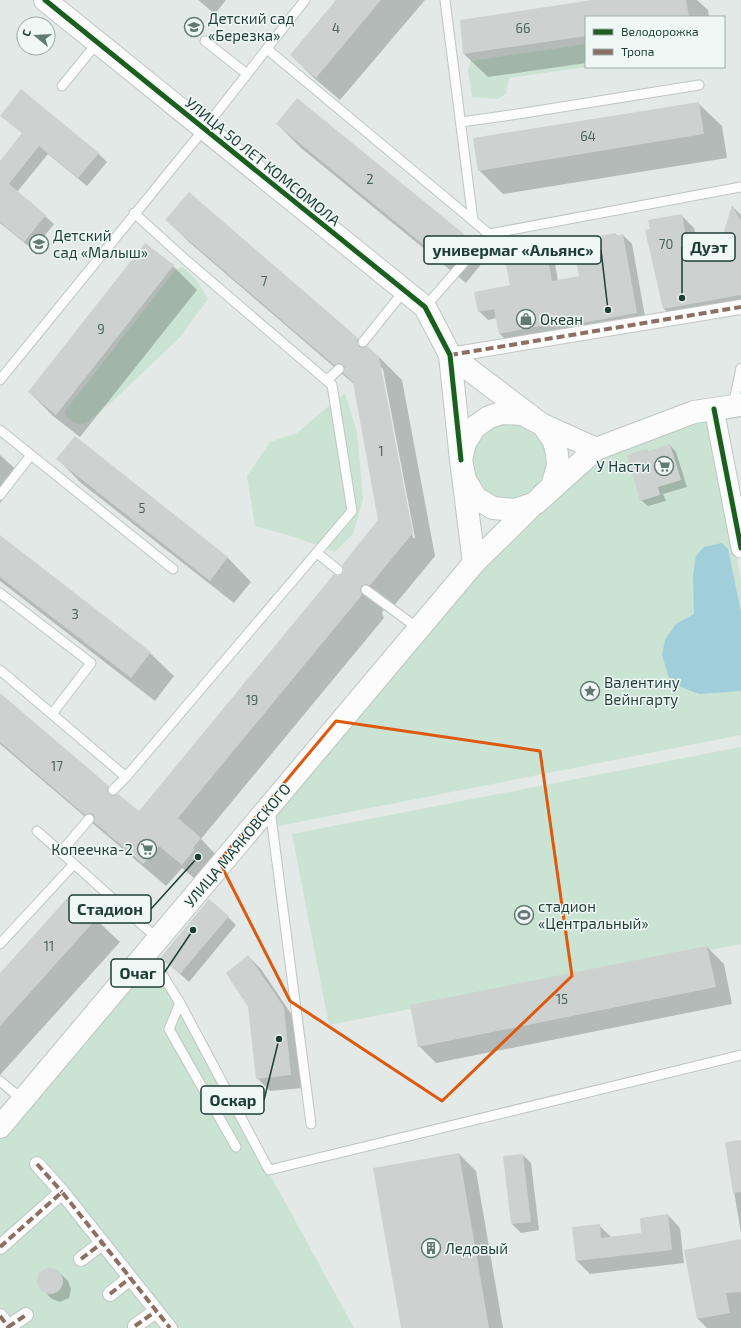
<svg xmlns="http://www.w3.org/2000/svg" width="741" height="1328" viewBox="0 0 741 1328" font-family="'Exo 2',sans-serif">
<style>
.green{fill:#cae3d3}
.water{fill:#a0ceda}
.shadow{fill:#0003;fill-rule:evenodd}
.building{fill:#cdd2d0}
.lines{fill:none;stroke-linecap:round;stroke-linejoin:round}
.service-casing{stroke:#bfc6c3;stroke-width:11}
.pedestrian-casing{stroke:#bfc6c3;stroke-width:16}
.minor-casing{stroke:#bfc6c3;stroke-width:21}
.tertiary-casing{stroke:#bfc6c3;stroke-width:24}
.secondary-casing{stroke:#bec6c3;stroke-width:24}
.service{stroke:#fbfcfb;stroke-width:9}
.pedestrian{stroke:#fbfcfb;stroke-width:14}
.minor{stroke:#fbfcfb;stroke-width:19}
.tertiary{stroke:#fbfcfb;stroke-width:22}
.secondary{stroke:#fbfcfb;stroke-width:22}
.quiet{stroke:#8d6e63;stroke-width:4;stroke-dasharray:8 4;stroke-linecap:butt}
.cycleway-casing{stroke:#f0f8f5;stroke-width:8}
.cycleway{stroke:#1b5e20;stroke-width:5}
.marked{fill:none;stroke:#de580e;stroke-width:3;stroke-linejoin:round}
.labels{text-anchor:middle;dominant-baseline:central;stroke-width:3;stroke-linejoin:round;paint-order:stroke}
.number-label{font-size:13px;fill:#4a625d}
.poi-label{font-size:15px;fill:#1f3d37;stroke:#f0f8f5;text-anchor:start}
.street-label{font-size:15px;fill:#1f3d37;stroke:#f0f8f5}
.leader{fill:none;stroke:#1f3d37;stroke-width:1.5}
.callout-dot{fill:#1f3d37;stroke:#f0f8f5;stroke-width:1.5}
.callout{fill:#f0f8f5;stroke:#1f3d37;stroke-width:1.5}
.callout-label{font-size:16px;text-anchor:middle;font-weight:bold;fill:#1f3d37}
</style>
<rect width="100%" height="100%" fill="#e2e9e6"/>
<path class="green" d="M586 44V67L509 78 506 94 498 99 472 97 468 70 471 61Z
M183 267 197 281 208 299 180 337 114 400 86 423C77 426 70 421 65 414V411L176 269Z
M345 393 357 432 363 499 353 534 335 552 295 537 255 526 247 476 270 442 297 433 324 410Z
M710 417 741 580V735L278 826 276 809 479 568 600 455Z
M523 418 552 446 548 486 513 507 476 493 468 444 481 427Z
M741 747V944L329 1025 292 834Z
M141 969 145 972 152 969 177 1000 176 1003 354 1328H0V1138Z"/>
<path class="water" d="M722 543 728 549 741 612V691L699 694 681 687 669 678 662 655 665 640 676 624 694 614 693 576 696 556 704 547Z"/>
<path class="shadow" d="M198 0H226L215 14Z
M337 0H425L340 100 315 79 291 55Z
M599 0H697L708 10 709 17H586V63L488 77 464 54 461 21Z
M698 103 722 126 727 158 503 194 479 170Z
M2 115 98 153 107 162 87 186 48 154 17 192 54 224 33 250 0 223V163L23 134Z
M277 124 463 235 486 258 466 283 301 148Z
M733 207 741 215V310L677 321 664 309 646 231 681 215 694 228 697 241 723 236Z
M167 220 358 339 379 357 402 380 435 556 393 607 384 609 382 613 384 618 201 839 223 862 205 887 182 868 166 886 0 744V694L117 795 139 813 337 577 343 575 379 521 355 385 189 242ZM380 366 383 369 415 538H413Z
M615 234 618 236 623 235 632 244 646 322 509 343 500 334 497 318 488 320 479 311 511 285 539 239 547 248 548 253 554 258 558 281 580 277Z
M173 266 197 290 80 437 53 416 29 392Z
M75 437 228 558 251 582 234 603 81 483 58 459Z
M670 445 676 452 687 487 663 494 666 501 648 506 641 500 646 450 648 452Z
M0 455 22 475 0 503Z
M0 536 150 653 174 676 155 701 0 581Z
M71 896 120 942 0 1075V975Z
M228 917 236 925 189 982 162 958Z
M707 947 724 964 732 1004 436 1063 419 1046Z
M248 956 261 969 296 1021 303 1088 270 1091 257 1078Z
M741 1141V1233L726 1143Z
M459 1154 476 1171 503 1328H402Z
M523 1155 531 1163 539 1230 521 1233 512 1224 504 1157Z
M668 1215 680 1228 684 1263 590 1274 577 1261 573 1228 599 1225 612 1238 643 1234Z
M741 1240V1328H707L698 1319 685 1251Z
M47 1269H51L59 1272 68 1281 71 1289 69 1298 60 1302 52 1299 40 1287 39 1281 40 1275Z"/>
<path class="building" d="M336 0H381L316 78 290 55Z
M592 0H686L689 17H586V36L463 54 460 20Z
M21 89 99 153 78 178 39 146 9 184 46 215 24 242 0 222V161L22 133 0 116Z
M297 98 464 234 442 260 276 124Z
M699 102 704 134 478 171 473 138Z
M189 192 358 338 357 341 359 346 362 348 367 346 379 357 413 533 370 585 366 584 361 586 360 590 362 595 178 818 201 838 193 848 195 849 182 865 159 846 143 864 94 822 95 817 93 814 90 813 85 815 0 742V693L109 786 107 791 109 794 114 796 118 794 139 811 334 574 337 576 342 574 344 571 342 565 378 520 353 382 343 373 345 368 343 365 338 363 334 365 165 220Z
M732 205 741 221V295L663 309 645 230 650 229 648 220 682 214 687 242 723 235Z
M615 233 616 236 623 234 637 313 581 323 580 318 499 334 494 309 478 312 474 292 510 285 502 245 539 238 541 249 546 248 552 281 579 276 572 241Z
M145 243 174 265 56 415 28 392Z
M75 436 228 557 210 581 56 459Z
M670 444 681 480 658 487 660 495 640 501 627 455 646 449 647 452Z
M0 535 151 652 131 678 0 577Z
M71 894 97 918 0 1026V973Z
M209 899 229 916 180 974 160 958Z
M707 946 716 987 418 1047 410 1005Z
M248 955 284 1007 291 1075 256 1079 248 1007 226 973Z
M741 1140V1192L733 1193 725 1142Z
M459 1153 489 1328H401L373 1168Z
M523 1154 531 1222 511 1224 503 1156Z
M668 1214 672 1250 576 1261 572 1227 600 1224 601 1238 641 1233 640 1218Z
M741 1239V1292L726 1293 730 1313 697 1319 684 1250Z
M37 1281a13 13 0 1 1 26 0a13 13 0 1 1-26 0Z"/>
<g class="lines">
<defs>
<path id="service" d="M445 0 473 221
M205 41 247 74
M267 49 489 234 425 307
M62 86 97 43
M461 122 518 114 699 85
M489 234 741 187
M363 342 404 291
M0 380 204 129 305 0
M327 380 339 369
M733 406 741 368
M0 430 173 569
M0 495 31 455
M317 553 338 570
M366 590 419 629
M0 593 91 663 52 714
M0 670 126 777
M113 790 126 777 352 511 332 385 187 261 134 213
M270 809 311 1124
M37 831 158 939
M61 852 89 819
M0 944 74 864
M148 952 180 1003 269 1170 741 1055
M180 1003 169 1029 236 1147
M0 1081 23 1100"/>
<path id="pedestrian" d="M450 355 741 307
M37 1164 62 1192
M0 1247 62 1192 170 1328
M81 1259 102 1243
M110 1294 130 1278
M0 1316 9 1328
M135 1326 156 1311
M8 1327 26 1315"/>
<path id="minor" d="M714 409 741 548"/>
<path id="tertiary" d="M45 0 425 307 450 355 461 460
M450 355 537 421"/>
<path id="secondary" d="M461 460 465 480 476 498 493 508 515 510 536 503 596 449 694 412 741 405
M474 563 461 460 465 443 475 427 489 417 502 413 523 414 543 425 596 449
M0 1127 474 563 552 486 558 466 557 454 554 441 543 425"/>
</defs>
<use href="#service" class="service-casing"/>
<use href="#pedestrian" class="pedestrian-casing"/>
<use href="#minor" class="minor-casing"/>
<use href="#tertiary" class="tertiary-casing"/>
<use href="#secondary" class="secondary-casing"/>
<use href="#service" class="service"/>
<use href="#pedestrian" class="pedestrian"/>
<use href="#minor" class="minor"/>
<use href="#tertiary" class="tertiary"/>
<use href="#secondary" class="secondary"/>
<path class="quiet" d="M450 355 741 307
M37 1164 62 1192
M0 1247 62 1192 170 1328
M81 1259 102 1243
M110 1294 130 1278
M0 1316 9 1328
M135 1326 156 1311
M8 1327 26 1315"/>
<defs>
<path id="cycleway" d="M45 0 425 307 450 355 461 460
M714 409 741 548"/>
</defs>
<use href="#cycleway" class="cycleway-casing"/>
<use href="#cycleway" class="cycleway"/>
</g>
<path class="marked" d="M336 721 540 751 572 976 442 1101 290 1001 219 861Z"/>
<defs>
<symbol id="school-ring" viewBox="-11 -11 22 22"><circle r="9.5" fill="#f0f8f5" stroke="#637974" stroke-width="1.5"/><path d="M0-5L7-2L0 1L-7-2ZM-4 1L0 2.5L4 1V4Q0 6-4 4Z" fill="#637974"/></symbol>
<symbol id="shop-ring" viewBox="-11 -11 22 22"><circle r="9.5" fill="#f0f8f5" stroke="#637974" stroke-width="1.5"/><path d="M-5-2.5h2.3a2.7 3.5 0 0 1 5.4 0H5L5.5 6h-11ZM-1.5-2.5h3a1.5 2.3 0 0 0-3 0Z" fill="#637974"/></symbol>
<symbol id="supermarket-ring" viewBox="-11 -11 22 22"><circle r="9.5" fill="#f0f8f5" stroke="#637974" stroke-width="1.5"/><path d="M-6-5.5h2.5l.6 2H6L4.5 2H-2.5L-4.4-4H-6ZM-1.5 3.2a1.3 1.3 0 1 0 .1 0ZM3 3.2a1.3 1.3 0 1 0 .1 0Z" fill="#637974"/></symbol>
<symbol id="sight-ring" viewBox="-11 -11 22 22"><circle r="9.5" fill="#f0f8f5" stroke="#637974" stroke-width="1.5"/><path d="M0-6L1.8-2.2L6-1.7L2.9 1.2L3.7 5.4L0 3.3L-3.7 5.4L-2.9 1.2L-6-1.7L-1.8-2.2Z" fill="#637974"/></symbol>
<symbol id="stadium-ring" viewBox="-11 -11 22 22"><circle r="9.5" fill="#f0f8f5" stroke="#637974" stroke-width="1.5"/><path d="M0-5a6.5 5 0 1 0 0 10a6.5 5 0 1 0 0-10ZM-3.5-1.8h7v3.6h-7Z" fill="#637974"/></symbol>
<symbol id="building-ring" viewBox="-11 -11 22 22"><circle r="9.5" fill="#f0f8f5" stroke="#637974" stroke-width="1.5"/><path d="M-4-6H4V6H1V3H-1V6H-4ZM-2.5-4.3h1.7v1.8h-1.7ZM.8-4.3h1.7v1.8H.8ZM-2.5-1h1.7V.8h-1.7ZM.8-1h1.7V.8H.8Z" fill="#637974"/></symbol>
</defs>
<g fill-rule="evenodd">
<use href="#school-ring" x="183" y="16" width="22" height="22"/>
<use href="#school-ring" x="28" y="233" width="22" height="22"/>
<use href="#shop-ring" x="515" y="308" width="22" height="22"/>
<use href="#supermarket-ring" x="653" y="455" width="22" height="22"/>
<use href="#sight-ring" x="579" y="680" width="22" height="22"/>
<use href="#supermarket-ring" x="136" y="838" width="22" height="22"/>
<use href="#stadium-ring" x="513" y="904" width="22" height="22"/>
<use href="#building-ring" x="420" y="1237" width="22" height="22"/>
</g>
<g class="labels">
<g class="number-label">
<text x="336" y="28">4</text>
<text x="523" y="28">66</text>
<text x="588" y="136">64</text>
<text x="370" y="179">2</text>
<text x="666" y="244">70</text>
<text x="264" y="281">7</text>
<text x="101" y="329">9</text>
<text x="381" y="451">1</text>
<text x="142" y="508">5</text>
<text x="75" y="614">3</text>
<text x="252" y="700">19</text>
<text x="57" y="766">17</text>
<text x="49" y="946">11</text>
<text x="562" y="999">15</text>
</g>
<g class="poi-label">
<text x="208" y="18">Детский сад<tspan x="208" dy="17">«Березка»</tspan></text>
<text x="53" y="235">Детский<tspan x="53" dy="17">сад «Малыш»</tspan></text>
<text x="540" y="319">Океан</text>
<text x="650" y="466" text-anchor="end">У Насти</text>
<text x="604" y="682">Валентину<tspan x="604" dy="17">Вейнгарту</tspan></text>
<text x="133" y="849" text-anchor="end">Копеечка-2</text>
<text x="538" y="906">стадион<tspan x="538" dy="17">«Центральный»</tspan></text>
<text x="445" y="1248">Ледовый</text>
</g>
<g class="street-label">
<text transform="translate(263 161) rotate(39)">УЛИЦА 50 ЛЕТ КОМСОМОЛА</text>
<text transform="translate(237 845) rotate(-50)">УЛИЦА МАЯКОВСКОГО</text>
</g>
</g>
<path class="leader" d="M682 298L682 247M608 310L601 250M198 857L151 909M193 930L164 973M279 1039L264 1100"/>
<g class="callout-dot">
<circle cx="682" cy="298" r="4"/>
<circle cx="608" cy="310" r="4"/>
<circle cx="198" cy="857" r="4"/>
<circle cx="193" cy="930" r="4"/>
<circle cx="279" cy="1039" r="4"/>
</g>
<g class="callout">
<rect x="682" y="233" width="53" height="28" rx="4"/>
<rect x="424" y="236" width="177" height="28" rx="4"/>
<rect x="69" y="895" width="82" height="28" rx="4"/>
<rect x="111" y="959" width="53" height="28" rx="4"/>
<rect x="201" y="1086" width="63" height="28" rx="4"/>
</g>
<g class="callout-label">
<text x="709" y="253">Дуэт</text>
<text x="513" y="256">универмаг «Альянс»</text>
<text x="110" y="915">Стадион</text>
<text x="138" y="979">Очаг</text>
<text x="233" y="1106">Оскар</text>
</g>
<rect x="585" y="16" width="140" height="52" fill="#f0f8f5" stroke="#9cada9"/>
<rect x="593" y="29" width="20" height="6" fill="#1b5e20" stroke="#9cada9"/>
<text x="621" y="36" font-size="12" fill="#1f3d37">Велодорожка</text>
<rect x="593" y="49" width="20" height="6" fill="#8d6e63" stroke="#9cada9"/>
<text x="621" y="56" font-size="12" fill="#1f3d37">Тропа</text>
<g transform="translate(36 36) rotate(288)"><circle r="19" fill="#f0f8f5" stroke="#9cada9"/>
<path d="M0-3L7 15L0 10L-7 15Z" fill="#637974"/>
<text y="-6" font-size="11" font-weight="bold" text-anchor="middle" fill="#1f3d37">С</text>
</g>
</svg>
